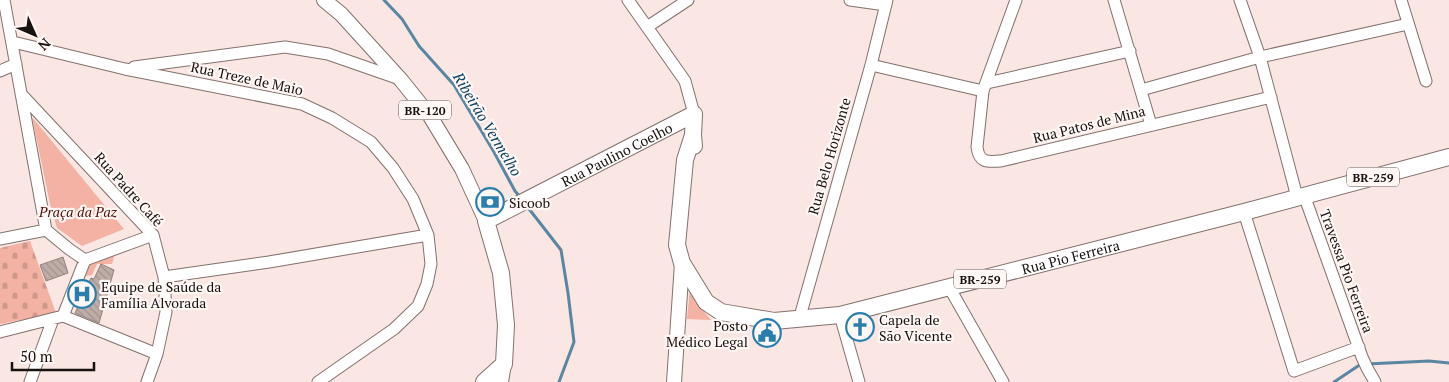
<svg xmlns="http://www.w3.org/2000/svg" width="1449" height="382" viewBox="0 0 1449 382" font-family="'PT Serif',serif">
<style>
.cemetery{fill:url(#cemetery-stones)}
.park{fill:#f3b2a3}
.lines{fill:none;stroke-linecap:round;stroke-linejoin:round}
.stream{stroke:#5986a3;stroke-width:3}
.building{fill:url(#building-back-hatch);stroke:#93827e}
.minor-casing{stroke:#82716d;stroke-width:13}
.major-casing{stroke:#82716d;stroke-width:16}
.highway-casing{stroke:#82716d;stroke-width:18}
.minor{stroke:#fff;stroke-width:11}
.major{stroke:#fff;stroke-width:14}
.highway{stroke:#fff;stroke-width:16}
.labels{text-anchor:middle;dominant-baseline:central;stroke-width:4.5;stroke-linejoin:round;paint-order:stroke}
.shield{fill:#fff7f5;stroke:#5d5654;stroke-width:1}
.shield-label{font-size:12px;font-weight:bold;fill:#17110f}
.street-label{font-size:14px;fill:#17110f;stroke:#fff7f5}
.poi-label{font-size:14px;fill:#17110f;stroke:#fff7f5;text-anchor:start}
.park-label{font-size:14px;font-style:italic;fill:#511004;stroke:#fff7f5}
.water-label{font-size:15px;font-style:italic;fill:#0b415e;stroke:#fff7f5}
</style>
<defs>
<pattern id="cemetery-stones" width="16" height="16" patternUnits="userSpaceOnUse" patternTransform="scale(1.25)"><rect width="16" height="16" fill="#f3b2a3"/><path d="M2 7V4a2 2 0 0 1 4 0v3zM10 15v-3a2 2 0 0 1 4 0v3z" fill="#d0988b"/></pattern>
<pattern id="building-back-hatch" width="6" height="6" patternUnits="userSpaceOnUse" patternTransform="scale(1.25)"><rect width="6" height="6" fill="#beaca7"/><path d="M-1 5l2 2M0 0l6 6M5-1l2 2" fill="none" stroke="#a3938f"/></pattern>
</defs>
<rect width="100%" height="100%" fill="#fae6e2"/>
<path class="cemetery" d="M30 241 56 313 0 324V248Z"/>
<path class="park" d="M32 117 124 229 82 246 57 228 50 204Z
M115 253 112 264H97L92 275 86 276 90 263Z
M690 288 702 309 711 320 687 319Z"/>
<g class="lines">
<path class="stream" d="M384 0 402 19 419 46 454 85 494 152 515 191 521 198
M526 205 561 250 568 293 574 342 559 382
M1367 364 1429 361 1449 363
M1334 382 1361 364"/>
</g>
<path class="building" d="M63 257 68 273 46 281 40 265Z
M101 264 114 270 99 323 75 313 91 278 94 279Z"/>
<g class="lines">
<defs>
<path id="minor" d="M4 0 46 230
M628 0 685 81 694 114
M850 0 886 5
M1016 0 983 91 977 147C979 163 987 162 1001 161L1271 97
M1114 0 1151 125
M1240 0 1260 57 1297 197
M1401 0 1426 81
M647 27 688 0
M13 42 125 69 302 104 332 118 371 142 393 168 413 199 428 235 431 264 427 284 418 306 394 329 318 382
M871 65 983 91
M134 67 285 47 328 54 400 79
M0 71 16 64
M987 83 1130 51
M1141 90 1260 57 1408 24
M22 95 153 235 164 277 166 312 157 354 147 382
M1304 195 1362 357 1367 368 1375 382
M1244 212 1294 371 1359 347
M46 230 69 249 85 260
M0 239 46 230
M85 260 153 235
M164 277 269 262 428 235
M949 287 1003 382
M840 315 859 382
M63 316 157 354
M799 320 871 65 887 0
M0 332 63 316 85 260
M30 382 53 319"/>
<path id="major" d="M324 0 341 14 401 80 430 116 462 169 486 221
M501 382 504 364
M674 382 682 263"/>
<g id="highway">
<path id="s1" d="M693 135 685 160 677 245 682 263 706 302 721 312 774 321 840 315 1244 212 1449 157"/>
<path id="s2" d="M484 382 504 364 506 325 501 273 486 221 694 114 693 135 694 146"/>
</g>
</defs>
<use href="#minor" class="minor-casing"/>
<use href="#major" class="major-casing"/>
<use href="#highway" class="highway-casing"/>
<use href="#minor" class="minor"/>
<use href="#major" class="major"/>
<use href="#highway" class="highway"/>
</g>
<defs>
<symbol id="bank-ring" viewBox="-11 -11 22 22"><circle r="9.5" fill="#fff7f5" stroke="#2a7eae" stroke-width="1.5"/><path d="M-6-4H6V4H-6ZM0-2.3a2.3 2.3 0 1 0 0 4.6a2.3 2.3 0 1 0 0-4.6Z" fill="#2a7eae"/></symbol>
<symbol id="hospital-ring" viewBox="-11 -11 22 22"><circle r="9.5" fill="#fff7f5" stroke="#2a7eae" stroke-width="1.5"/><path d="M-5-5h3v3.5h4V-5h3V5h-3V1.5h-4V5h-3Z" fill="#2a7eae"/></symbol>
<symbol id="church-ring" viewBox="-11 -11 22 22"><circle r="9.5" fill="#fff7f5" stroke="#2a7eae" stroke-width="1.5"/><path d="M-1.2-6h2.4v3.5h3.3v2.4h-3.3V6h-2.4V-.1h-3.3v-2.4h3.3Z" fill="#2a7eae"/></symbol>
<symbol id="civic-ring" viewBox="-11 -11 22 22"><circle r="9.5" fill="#fff7f5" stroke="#2a7eae" stroke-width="1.5"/><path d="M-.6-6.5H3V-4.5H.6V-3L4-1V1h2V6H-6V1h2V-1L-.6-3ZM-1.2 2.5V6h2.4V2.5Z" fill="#2a7eae"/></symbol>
</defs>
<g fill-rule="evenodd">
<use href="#bank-ring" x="474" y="186" width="32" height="32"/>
<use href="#hospital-ring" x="66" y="278" width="32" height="32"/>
<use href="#church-ring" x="844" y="311" width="32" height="32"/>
<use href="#civic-ring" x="751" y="317" width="32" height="32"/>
</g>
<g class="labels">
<g class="shield">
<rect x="399" y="100.5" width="52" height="19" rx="4"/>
<rect x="1347" y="167.5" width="52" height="19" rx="4"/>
<rect x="954" y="269.5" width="52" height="19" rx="4"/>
</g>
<g class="shield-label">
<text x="425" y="110">BR-120</text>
<text x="1373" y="177">BR-259</text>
<text x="980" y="279">BR-259</text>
</g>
<g class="street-label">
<text transform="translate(247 78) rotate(12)">Rua Treze de Maio</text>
<text transform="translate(1089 124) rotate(-14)">Rua Patos de Mina</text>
<text stroke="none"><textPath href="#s2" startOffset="319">Rua Paulino Coelho</textPath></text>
<text transform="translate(829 156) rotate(-74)">Rua Belo Horizonte</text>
<text transform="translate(129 189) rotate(48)">Rua Padre Café</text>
<text stroke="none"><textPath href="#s1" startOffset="552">Rua Pio Ferreira</textPath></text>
<text transform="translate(1347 271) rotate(70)">Travessa Pio Ferreira</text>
</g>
<g class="poi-label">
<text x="509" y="202">Sicoob</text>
<text x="101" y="286">Equipe de Saúde da<tspan x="101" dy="16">Família Alvorada</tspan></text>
<text x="879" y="319">Capela de<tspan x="879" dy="16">São Vicente</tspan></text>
<text x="748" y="325" text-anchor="end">Posto<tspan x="748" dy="16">Médico Legal</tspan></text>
</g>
<g class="park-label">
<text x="78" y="211">Praça da Paz</text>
</g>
<g class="water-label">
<text transform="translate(488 124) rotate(59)">Ribeirão Vermelho</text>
</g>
</g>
<g transform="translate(35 35) rotate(135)" stroke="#fff7f5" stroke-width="4" paint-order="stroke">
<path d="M0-4L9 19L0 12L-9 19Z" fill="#17110f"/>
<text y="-8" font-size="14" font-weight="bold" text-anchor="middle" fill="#17110f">N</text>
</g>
<path d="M12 362v8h82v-8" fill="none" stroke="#17110f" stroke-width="2.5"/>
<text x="20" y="362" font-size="15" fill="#17110f" stroke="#fff7f5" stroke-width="4" paint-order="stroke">50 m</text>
</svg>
